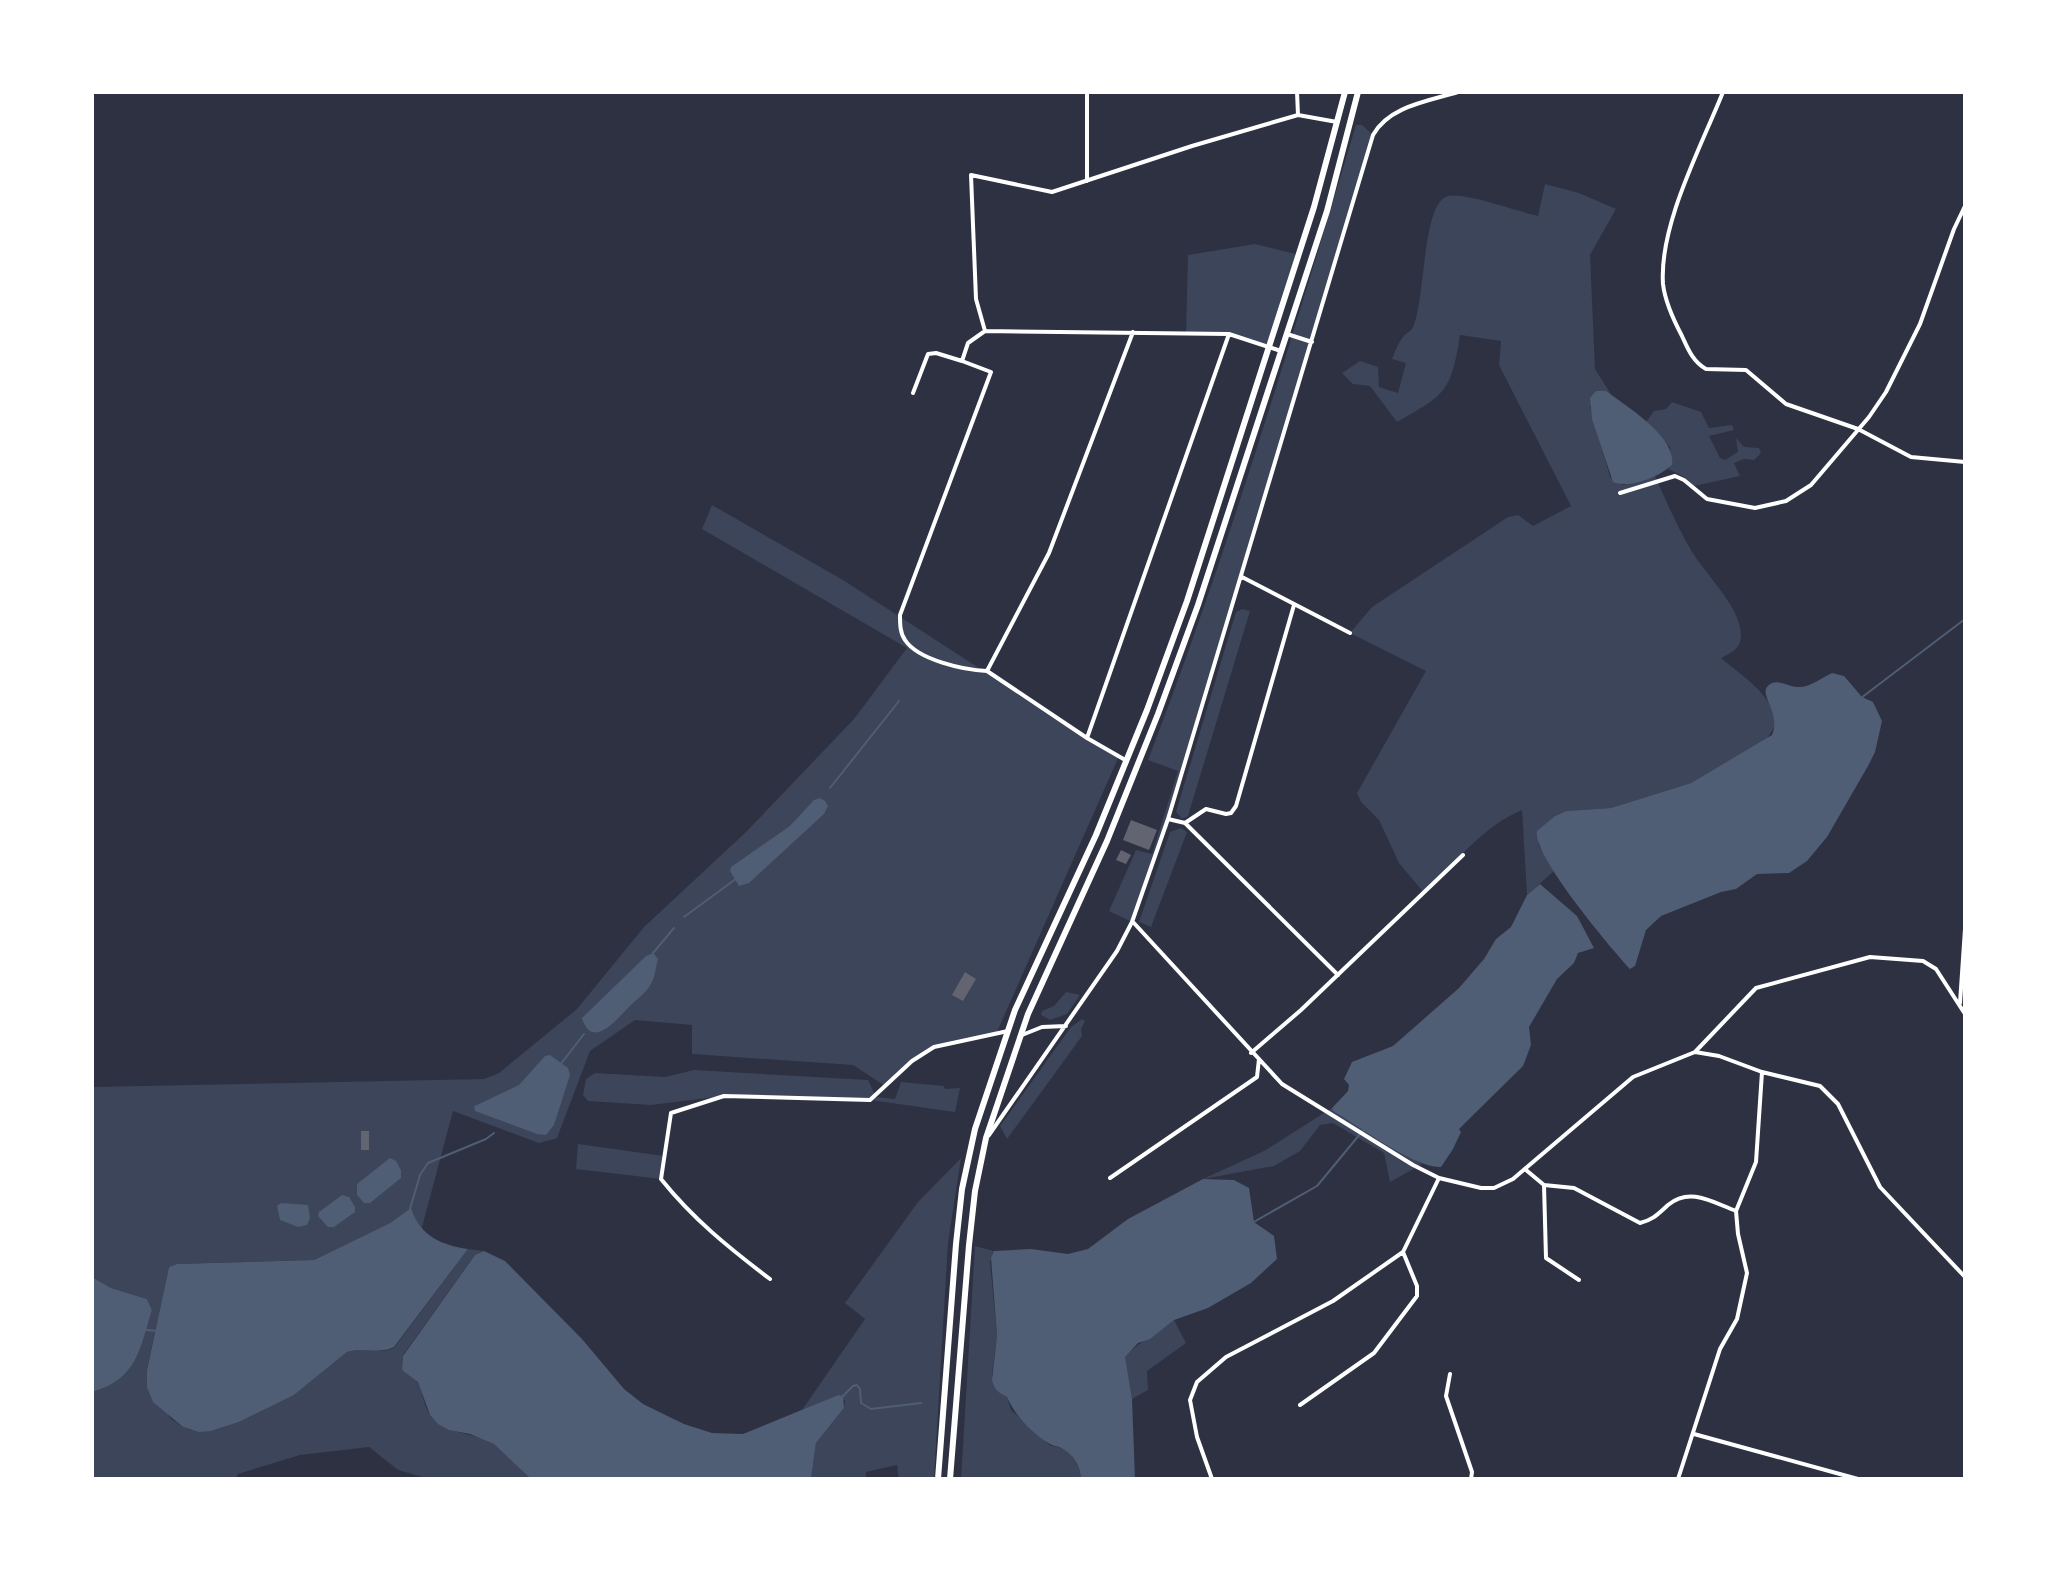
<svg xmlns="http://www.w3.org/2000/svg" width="2057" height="1571" font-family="Helvetica,sans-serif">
  <rect width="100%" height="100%" fill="#2d3142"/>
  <path fill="#3c4559" d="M1356,125h6l11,10 -205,684 -36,103 -23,-11 27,-61 16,4 26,-83 -30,-11c80,-208 144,-422 208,-635z
    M1545,184l34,9 37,16 -26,46 5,114 17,27 -6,-5 -16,16 20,70 13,8 32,-9c11,25 22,50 36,74 13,23 52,59 50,87 -1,12 -10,16 -20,21 22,19 52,36 55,66l-9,15 -76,44 -80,25 -45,3 -11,5 -17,28 16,27 -27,24 -5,-85c-39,16 -67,53 -98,83l-25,-30 -20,-43 -18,-18 -4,-9 69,-122 -76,-38 22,-26 136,-90 10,-2 15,11 38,-20 -72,-141 2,-24 -41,-6c-9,56 -13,59 -63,87l-27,-36 -17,-2 -11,-11 18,-12 18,6 1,20 19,6 8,-30 -14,-4c3,-7 6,-16 11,-22 3,-4 6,-5 9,-8 14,-25 9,-126 36,-133 16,-4 72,16 90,20z
    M1255,244l41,10 -30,92 -37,-12 -43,-1 2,-78z
    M1672,402l29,10 8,16 23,-3 2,5 -25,6 11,22 5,2 13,-8 -2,-14 8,9 15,1 2,5 -7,7 -10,-1 -10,4 6,13 -46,10 -11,-10 -15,-7 4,-4 -2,-18 -24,-25 8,-11 12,-2z
    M712,505l131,75 244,158 32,18 -122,276 -50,10 -22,10 -40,34 -32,-21 -161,-11v-29l-57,-5 -45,31 -33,87 -18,5 -86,-32 -32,120 -11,-22 -20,14 -76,37 -137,4 -8,3 -22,102 23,49 13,9 8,3 20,1 28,-9 55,-27 53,-43c16,-5 31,3 47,-4l74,-99 16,2 -9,4 -72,100 -1,15c26,12 16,28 29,46 16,19 43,16 63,28 14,8 25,23 37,35h-102l-31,-9 -29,-23 -69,8 -62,19 -2,5h-144v-87c45,-12 48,-43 60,-82l-5,-11 -36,-11 -19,-11v-190l392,-8 15,-6 78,-64 67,-82 102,-95 108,-113 53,-71 -205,-119z
    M1242,609l8,2 -62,205 -6,3 -6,-7 60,-200z
    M1181,828l6,4 -36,95 -12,-5 31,-90z
    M1066,992l14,3 -13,19 -17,6 -9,-5 1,-4 12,-5z
    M1082,1019l3,2 -4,8 1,7 -75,103 -7,-13 71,-99z
    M694,1070l174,10 8,17 19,2 6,-17 43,4 1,3 15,-1 -5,24 -85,-12 -146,-4 -73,9 -63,-4 -5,-6 3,-16 9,-6 70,4z
    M1332,1108l1,3 89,53 -32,18 -6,-29 -51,-30 -13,2 -20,26 -26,15 -71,13 61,-28z
    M578,1144l86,12 -3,23 -85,-10z
    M961,1158l-13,85 -14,236h-35l-2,-14 -31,7v7h-55l5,-36 28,-35 1,-7 -7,-6 -36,15 63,-91 -20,-16 73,-101z
    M975,1246l19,5 -4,11 7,73 -5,40 15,22 4,13 40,36c18,1 28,16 30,33h-120z
    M1174,1320l12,23 -39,28 1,19 -16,9 -8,-42c15,-15 33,-24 50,-37z"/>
  <path fill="#4f5d75" d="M1596,391h10c20,15 71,46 66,74 -13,12 -43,24 -59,17l-21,-63 -2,-21z
    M1832,673l12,3 18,21 11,5 9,19 -7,31 -7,14 -41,71 -20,24 -18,12 -32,1 -21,15 -15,3 -60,24 -15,14 -11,36 -5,3c-19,-21 -98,-114 -93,-138l18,-15 11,-5 45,-3 80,-25 81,-48c9,-21 -12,-39 -5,-48 8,-10 20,-1 30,0 13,1 24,-9 35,-14z
    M820,798l5,3 3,5 -4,8 -75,69 -10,3 -9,-15 1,-4 59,-41 24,-26z
    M1540,884l37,32 17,32 -16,5 -4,10 -17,16 -28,48 2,18 -8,21 -64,63 2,3 -8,17 -12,18c-25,2 -84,-42 -108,-56l-1,-3 16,-17 1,-6 -5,-6 8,-17 41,-16 66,-58 25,-29 12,-20 15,-12 16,-32z
    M653,953l5,6c-2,7 -3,18 -7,25 -4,8 -15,16 -22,23 -12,12 -37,44 -47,11l64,-62z
    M550,1055l18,13 2,7 -16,50 -8,10 -9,-1 -62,-23 -1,-5 3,-1 42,-20 26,-29z
    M390,1158l6,3 5,9v8l-31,25h-6l-7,-8v-11z
    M1203,1179l31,1 15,8 5,34 20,14 3,23 -26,24 -43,25 -34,12 -24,19 -12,4 -13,14 7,42 3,80h-54c-1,-14 -7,-24 -20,-31 -3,-2 -8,-2 -11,-4 -18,-11 -35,-28 -43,-47 -9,-5 -12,-6 -15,-17l5,-45 -6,-77 3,-7 37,-2 37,5 20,-5 40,-30z
    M342,1195l7,2 6,10v5l-21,15h-6l-10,-11 1,-4z
    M281,1203l27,2 2,13 -3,7 -9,2 -18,-7 -3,-14z
    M411,1208c9,28 30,37 57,41l-74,98c-16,8 -31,0 -47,5l-53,43 -55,27 -28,9 -12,1 -16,-5 -30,-25 -6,-15v-17l22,-103 8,-3 137,-4 76,-37z
    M484,1251l21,10 77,78 42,50 19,15 41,20 28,9 31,1 95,-39 5,1 1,12 -28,35 -5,36h-280l-37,-35 -24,-10 -21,-4 -11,-6 -8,-9 -12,-33 -16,-12 1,-14 72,-101z
    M92,1277l19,11 36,11 5,11c-12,39 -15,70 -60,82z"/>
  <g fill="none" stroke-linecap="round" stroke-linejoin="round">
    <path stroke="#4f5d75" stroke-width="2" d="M1861,698l104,-79
      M830,788l69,-87
      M684,917l53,-39
      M653,953l21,-25
      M560,1065l24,-31
      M410,1209l10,-34 8,-12 58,-24 8,-6
      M1252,1223l65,-37 48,-58
      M146,1330l13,1
      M842,1397l11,-11 4,-1 3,4 1,14 10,6 50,-6"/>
  </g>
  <path fill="#626471" d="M1131,820l26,10 -8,20 -26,-10z
    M1121,850l10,5 -5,9 -10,-4z
    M965,972l11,7 -13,22 -11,-6z
    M361,1131h8v19h-8z"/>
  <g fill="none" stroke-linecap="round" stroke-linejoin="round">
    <path stroke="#fff" stroke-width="4" d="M1297,92l1,23
      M1723,92c-22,55 -64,133 -60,192 2,18 10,35 19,52 6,13 11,26 24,33l40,1 40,34 72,25 53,28 54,5
      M1087,181v-89
      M985,331l-17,12 -6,18 29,11 -91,243c0,9 0,18 5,25 13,20 59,30 82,31l100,67 40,23
      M985,331l-9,-32 -5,-124 81,17 140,-46 106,-31 39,7
      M985,331l244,3 52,17
      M1287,334l25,8
      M913,393l15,-39 8,-1 26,8
      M1620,493l55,-17 9,4 23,19 48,9 31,-7 25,-16 58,-68 17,-25 34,-68 34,-95 11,-23
      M1242,577l108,56
      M987,671l62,-118 84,-221
      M1087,738l142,-404
      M1168,819l17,4 153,152
      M1185,823l21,-14 20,5 5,-1 5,-7 58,-201
      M1965,858v6
      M1133,922l149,162 131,81 26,13 42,10h13l19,-9 120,-102 62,-25 24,4 43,16 58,14 18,18 42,83 85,90
      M1960,1003l5,-74
      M1022,1035l20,-8 24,-1
      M1695,1052l61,-64 114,-31 53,4 13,8 29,45
      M1251,1053l50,-43 162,-155
      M989,1135l128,-184 15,-29 36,-103 205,-684c16,-29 56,-34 85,-43
      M1526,1170l18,15 30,3 66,35c13,-3 18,-9 28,-18 22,-18 44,-3 68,6
      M1110,1178l147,-101 2,-18
      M1544,1185l2,73 33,22
      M770,1279c-41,-31 -77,-60 -109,-100l10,-66 53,-17 146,4 42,-39 22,-14 74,-16
      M1450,1374l-4,22 26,76 -1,7
      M1300,1405l74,-52 43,-57v-10l-14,-34
      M1694,1434l164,45
      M1212,1479l-15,-42 -7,-37 7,-18 29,-25 107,-56 70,-49 36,-74
      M1678,1479l42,-130 17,-30 10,-46 -9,-39 -2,-23 20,-49 6,-90"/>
    <path stroke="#fff" stroke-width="6" d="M938,1479l18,-235 6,-55 13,-60 40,-119 81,-175 51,-125 40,-109 127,-394 31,-115
      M950,1479l19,-234 6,-54 11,-53 42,-124 79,-173 51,-127 40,-109 129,-394 31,-119"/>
  </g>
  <rect width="2057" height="1571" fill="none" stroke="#ffffff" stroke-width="188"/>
</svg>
